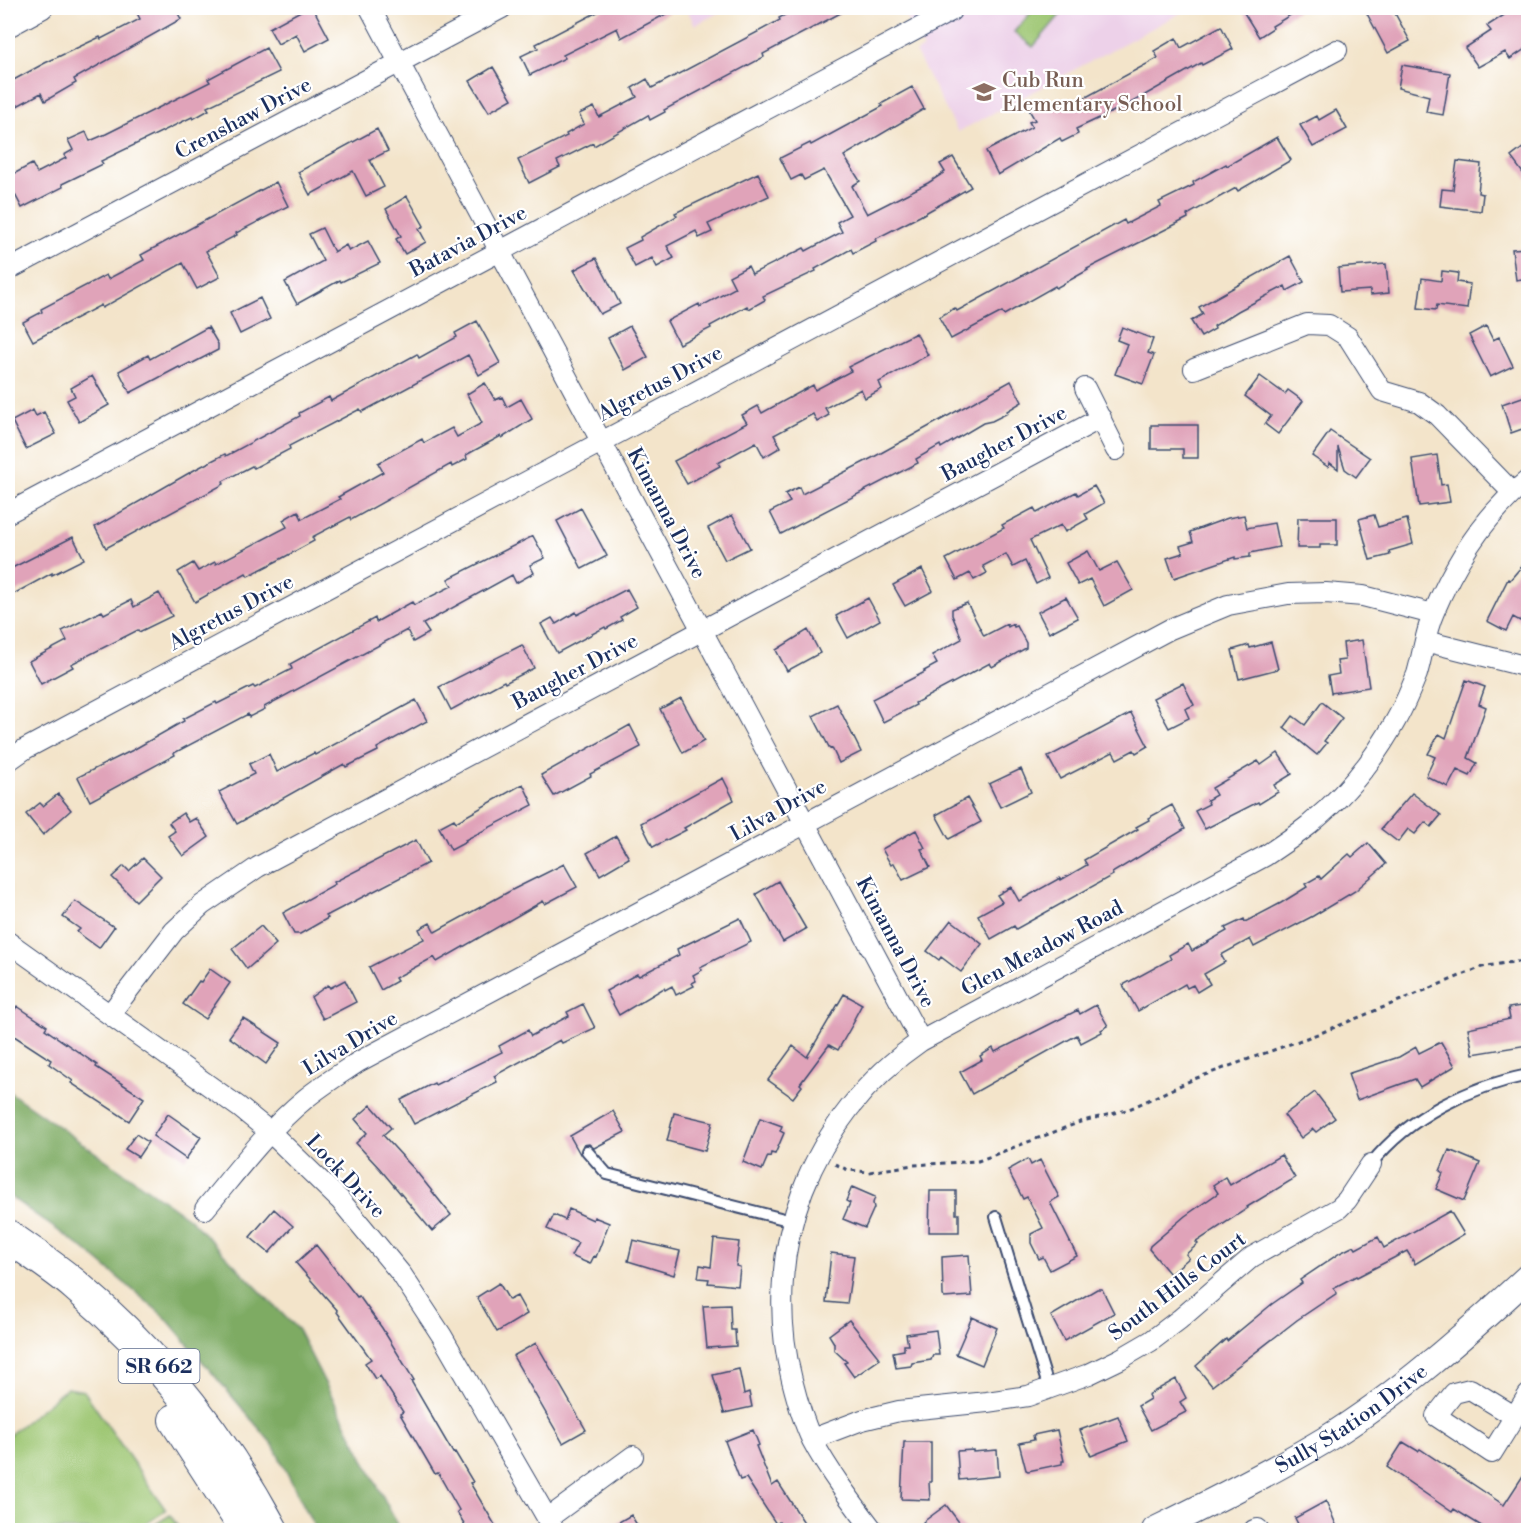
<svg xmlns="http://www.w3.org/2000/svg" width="1536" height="1538" font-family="'Libre Bodoni',serif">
  <rect width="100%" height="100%" fill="#fff"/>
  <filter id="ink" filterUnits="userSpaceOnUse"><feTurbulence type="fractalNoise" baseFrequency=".0167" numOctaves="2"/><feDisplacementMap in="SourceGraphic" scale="12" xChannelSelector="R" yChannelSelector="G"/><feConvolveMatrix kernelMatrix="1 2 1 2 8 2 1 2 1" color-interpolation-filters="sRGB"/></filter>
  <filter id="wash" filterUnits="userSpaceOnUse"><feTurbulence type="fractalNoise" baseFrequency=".008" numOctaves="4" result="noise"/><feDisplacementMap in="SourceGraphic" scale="24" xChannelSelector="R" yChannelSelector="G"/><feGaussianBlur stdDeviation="1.35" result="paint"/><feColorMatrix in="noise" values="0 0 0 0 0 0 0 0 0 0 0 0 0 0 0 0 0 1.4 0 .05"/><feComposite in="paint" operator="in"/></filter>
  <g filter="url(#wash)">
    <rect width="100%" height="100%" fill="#f3e4ca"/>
    <path fill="#edd1e9" d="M686,8h42l-33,17z
      M901,8h289l-232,124 -42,-79 7,-5z"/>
    <path fill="#9dc672" stroke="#5c7a68" stroke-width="1.5" d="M1035,8h31l-33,39 -19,-15z
      M67,1388l17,3 82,119 -29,20h-122l-7,-4v-90z
      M170,1515l10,15h-34z"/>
    <path fill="#7eab64" stroke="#4c6d61" stroke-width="1.5" d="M8,1091l182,128 108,111 102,200h-84l-43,-85 -108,-128 -81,-68 -76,-54z"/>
    <g id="blocks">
      <path fill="#e0a3b9" d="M147,8h28l6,11 -107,60 2,4 -31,18 -4,-8 -33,18v-28l37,-20 55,-26 1,2 39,-20 -3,-6z
        M306,8h7l16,30 -24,13 -9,-17 -18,10 -9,-16z
        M605,8h72l-56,30 -4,-10 -54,27 2,3 -35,17 -9,-19 17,-8 -2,-4z
        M798,8h52l-87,46 1,3 -100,53 1,2 -15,8 -2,-5 -54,31 -1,-3 -36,18 3,6 -31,16 -11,-23 49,-24 -1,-2 18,-10 -5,-10 15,-7 5,10 38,-20 -5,-9 15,-9 5,9 128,-68 -1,-2z
        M1241,8h61l-30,18 1,2 -14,9z
        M1364,8h28l18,33 -22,12z
        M1515,8h13v39l-18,12 -5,-7 -27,15 -13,-19 26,-17 -4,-5z
        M1221,26l12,23 -31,16 -1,-2 -72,41 -53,25 2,5 -16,8 -2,-4 -62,37 -12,-24 46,-24 -3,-5 6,-2 -7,-12 10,-5 8,3 14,-8 6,10 92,-50 -4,-7 22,-13 5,10z
        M266,48l13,24 -72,35 2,3 -16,9 -1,-2 -91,44 2,3 -41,20 1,3 -41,21 -14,-27v-4l24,-13 5,9 29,-15 -2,-3 9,-5 -5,-10 18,-8 4,9 16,-7 104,-52 -2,-3z
        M1402,65l48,8 -7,42 -17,-3 3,-16 -31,-8z
        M493,67l19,32 -23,13 -19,-31z
        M912,87l12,22 -80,47 16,25 -8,5 15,28 61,-31 17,-11 -5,-8 13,-7 18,30 -51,29 -45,23 1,2 -23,12 -2,-4 -36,20 1,2 -53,25 2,4 -16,9 -2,-3 -37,20 1,2 -32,16 -12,-23 32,-17 1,3 35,-19 -6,-12 19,-10 4,8 52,-26 2,3 36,-19 -5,-10 13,-7 -26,-45 -20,10 -3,-5 -10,5 -11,-22 30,-15 1,2 72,-39 -2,-2z
        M1336,110l11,19 -34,18 -13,-22 17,-9 2,4z
        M377,129l11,22 -18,9 14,27 -18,9 -13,-25 -43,24 -12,-23z
        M1277,137l14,23 -53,31 -2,-3 -49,27 1,3 -101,51 1,1 -32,18 -1,-2 -51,29 -2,-3 -51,27 -12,-22 16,-9 2,3 167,-91 2,4 35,-18 -2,-4 35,-17 -1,-3 33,-18 1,2z
        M1528,144v36l-17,-23z
        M1457,161l24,3 -3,29 5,1 -2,17 -41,-5 2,-17 11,1z
        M758,173l11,23 -61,28 4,8 -13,6 -3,-7 -29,15 7,12 -17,9 -5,-9 -17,9 -10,-19 16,-8 -1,-3 37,-21 -2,-3z
        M276,182l12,24 -52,27 1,2 -31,16 14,26 -23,12 -14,-26 -81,45 -1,-3 -68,36 -10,-19 19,-10 -1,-3 65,-34 2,4 36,-19 -3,-5z
        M407,196l17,30 -5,3 7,13 -21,12 -9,-15 5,-3 -15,-27z
        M322,228l12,24 12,-7 3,6 19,-10 12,22 -39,19 -1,-2 -43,24 -12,-22 38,-21 -14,-27z
        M1528,248v30l-12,2 -4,-31z
        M1290,256l14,26 -17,9 -2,-5 -47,25 -24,15 1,3 -14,8 -10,-16 12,-7 -4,-7z
        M596,258l24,46 -20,10 -26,-44z
        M1386,264l3,29 -19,2v-5l-30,2 -2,-24z
        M1442,271l16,2 -1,9 13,2 -3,25 -30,-4 -1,5 -18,-2 4,-30 19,3z
        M260,298l10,21 -30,15 -10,-21z
        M477,321l23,42 -21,12 -11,-20 -106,57 -2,-3 -71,37 1,3 -36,19 -2,-2 -29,15 1,3 -118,64 -11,-21 101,-58 29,-15 1,2 74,-40 -1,-3 30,-16 2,4 86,-47 2,4 38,-21 -2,-4z
        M630,326l18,31 -23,13 -17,-32z
        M1486,326l7,14 6,-3 14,29 -23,11 -21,-42z
        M208,327l10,17v6l-27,14 -1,-1 -10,5 -1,-1 -49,26 -11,-22 29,-16 2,4z
        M1122,327l31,12 -5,14 6,2 -11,29 -28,-10 12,-30 -10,-4z
        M916,333l12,22 -49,27 3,7 -17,9 -4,-9 -36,19 4,7 -12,7 -4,-8 -39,21 7,12 -17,10 -8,-15 -38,21 2,3 -33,18 -13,-23 73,-38 -5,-8 16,-9 4,7 51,-28 2,5 36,-19 -3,-4z
        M92,376l17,29 -30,17 -12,-22 8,-4 -4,-8z
        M1260,376l25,18 3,-4 15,11 -25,33 -13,-10 6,-8 -26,-20z
        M1011,381l11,21 -15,9 1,2 -16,8 -9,2 -42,25 -1,-3 -24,14 2,4 -137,71 -11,-22 20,-10 -5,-8 14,-7 3,7 70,-36z
        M485,383l10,17 7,-3 5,10 14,-8 11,20 -30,19 -1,-2 -35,19 1,4 -15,8 -1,-3 -100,56 -1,-3 -38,20 2,4 -35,19 -31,16 -2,-3 -51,29 -17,-30 15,-9 5,8 17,-9 1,2 71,-37 -4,-7 15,-9 4,8 38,-20 -2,-2 45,-25 -5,-9 44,-24 2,4 28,-15 5,9 25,-14 -15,-29z
        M1528,395v32l-17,6 -9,-29z
        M33,410l3,6 8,-4 12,22 -30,15 -14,-28z
        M1151,425h47v33h-15v-9h-32z
        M1330,431l40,27 -14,19 -11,-8 -7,-22v22l-8,-6 -2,4 -16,-11z
        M1437,455l4,30 6,-1 3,18 -31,4 -7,-47z
        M1094,486l10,17 -19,11 3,5 -23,13 -4,-7 -31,15 18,38 -12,6 -11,-23 -12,6 -7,-13 -23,12 4,7 -13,7 -4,-7 -13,7 -11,-21 58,-31 -2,-3 32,-17 3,5 39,-21 2,3z
        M581,508l26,48 -25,13 -25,-48z
        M732,515l18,33 -25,12 -17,-32z
        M1244,515l3,13 27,-5 5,24 -29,6v4l-15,2v-2l-61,21 -7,-20 16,-5 -3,-7 13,-4 -3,-10 38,-14z
        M1374,515l4,12 29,-8 6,25 -24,7 1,4 -20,5 -11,-41z
        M1298,518h39v27h-17v3h-23z
        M533,536l12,22 -15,7 4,8 -18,10 -4,-8 -89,49 6,9 -16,9 -6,-12 -143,77 1,2 -16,8 -1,-3 -74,39 1,2 -85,46 -12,-24 55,-27 51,-29 -1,-2 33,-17 1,2 36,-18 2,2 37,-19 -2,-5 85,-46 1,4 36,-20 2,3 38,-19 -4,-7z
        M73,537l11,22 -32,16v-2l-44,24v-27z
        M1088,551l11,20 18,-9 16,28 -29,16 -14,-27 -12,6 -12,-22z
        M1528,559v45l-8,17 -7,-4 -7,14 -19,-10 21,-42 2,1z
        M922,569l11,22 -28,15 -12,-21z
        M627,589l10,18 -17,10 2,3 -16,9 -1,-2 -48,26 -16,-29 11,-6 4,6 20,-12 1,3z
        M159,593l13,23 -33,16 -1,-2 -67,34 2,3 -32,17 -12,-23 38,-20 -5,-10 40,-20 2,3 27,-14 3,7z
        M1066,597l12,21 -29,15 -11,-21z
        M868,598l12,22 -32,18 -12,-22z
        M967,603l17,33 23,-12 1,3 5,-3 1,3 3,-1 9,17v5l-34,19 -2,-4 -75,40 1,2 -33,17 -11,-23 53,-27 -1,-1 13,-7 -5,-9 30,-16 -10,-24v-6z
        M808,630l12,23 -33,18 -11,-21z
        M1362,640l7,47 -38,6 -3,-17 11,-2 -2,-13 8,-1 -2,-17z
        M1271,642l7,27 -39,10 -7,-29 17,-5 1,3z
        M522,645l12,23 -29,15 -1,-2 -53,29 -12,-23z
        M1466,680l19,7 -6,17 7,3 -18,51 9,5 -7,13 -13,-6 -9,17 -22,-11 9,-19 -7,-3 11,-20 7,4z
        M1183,683l11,22 -9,4 4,9 -20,10 -16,-30z
        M681,698l23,43 -21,12 -23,-44z
        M416,700l11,21 -50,27 1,3 -32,16 -2,-3 -107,60 -18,-32 35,-18 -5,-10 20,-10 8,18 37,-19 1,2z
        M1322,702l20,16 -18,23 3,2 -10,12 -33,-27 9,-12 12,9z
        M837,704l24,48 -22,11 -7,-15 -2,1 -17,-33z
        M1131,713l17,33 -12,7 -2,-3 -17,9 -4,-7 -53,27 -12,-22z
        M630,725l11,22 -51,27 1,2 -37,20 -13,-21z
        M1278,753l14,21 -18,11 4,7 -19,12 -1,-2 -53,27 -10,-18 14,-7 -2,-4 9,-5 -4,-7 46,-27 3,4z
        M1021,769l10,23 -31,15 -11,-23z
        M723,778l11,22 -50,28 2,2 -33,17 -12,-24z
        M523,784l10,21 -68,35 1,2 -15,8 -12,-23 15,-8 2,3z
        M1412,793l29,22 -10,12 -6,-5 -10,12 -7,-5 -10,13 -17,-13z
        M58,794l13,16 -28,25 -17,-21 14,-11 3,3z
        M967,798l14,24 -32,17 -13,-24z
        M1172,805l13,24 -73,44 1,2 -97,54 -2,-3 -23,13 -13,-24 24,-13 -5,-7 14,-8 8,14 41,-23 1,2 26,-15 -3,-5 54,-31 -2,-2 13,-7 -1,-2z
        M183,813l6,9 7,-4 13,19 -26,19 -15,-20 7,-5 -6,-8z
        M916,830l9,18 -4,1 9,18 -27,13 -9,-17 -3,2 -9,-16z
        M616,836l13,22 -29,17 -13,-22z
        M416,840l12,23 -102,53 2,2 -28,16h-6l-11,-21 52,-29 -1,-2z
        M1368,843l18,21 -31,27 -42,25 -59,31 -4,-8 -29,16 4,7 -21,12 6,10 -13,8 -4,-7 -6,3 -2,-4 -47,27 -15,-26 48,-26 -2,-4 19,-11 4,7 35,-20 -2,-3 19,-9 1,3 36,-19 26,-16 -2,-3 14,-8 2,3 28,-25 3,3z
        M143,858l18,18 -25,25 -24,-24 12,-11 5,5z
        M564,864l13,23 -32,17 -2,-3 -106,61 -3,-5 -39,21 2,3 -16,9 -12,-23 55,-28 -5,-10 11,-6 5,9 77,-42z
        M778,881l28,48 -23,13 -27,-48z
        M75,901l39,26 -15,21 -22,-16 3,-3 -17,-12z
        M740,918l11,24 -51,25 2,3 -9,5 3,6 -4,2 2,3 -18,9 -4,-9 -7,4 -1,-2 -45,27 -13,-24 31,-17 2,2 40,-21 -2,-6z
        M951,920l31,24 -21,28 -20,-15 -2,3 -12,-9z
        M261,926l15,18 -29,25 -15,-20z
        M210,969l20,14 -25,36 -22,-15 16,-23 2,1z
        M345,980l11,22 -33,17 -12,-22 17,-12 2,3z
        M844,994l18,10 -8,15 1,1 -17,30 -9,-5 -29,39 2,2 -9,12 -25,-18 25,-34 14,11z
        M583,1004l12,24 -33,15 -2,-3 -66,36 3,6 -83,42 -13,-24 33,-17 1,2 67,-33 -3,-6 29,-16 3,6 38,-20 -2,-4z
        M1096,1005l12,21 -7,4 1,2 -21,11 -4,-8 -105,59 -12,-22 22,-12 -2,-4 13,-8 2,4 83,-42 2,4z
        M17,1006l30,20 -2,3 52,36 -1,2 48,31 -15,23 -58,-38 2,-2 -24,-17 2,-4 -43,-28v-11z
        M1521,1006l7,39 -55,9 -5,-26 42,-9 -2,-11z
        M243,1018l38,25 -15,21 -37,-27z
        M1441,1042l14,24 -35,21 -5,-8 -58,21 -9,-26 2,-1 49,-16 17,-10 3,6z
        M1315,1092l20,26 -19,14 -3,-3 -12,9 -17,-23z
        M371,1105l20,23 -8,7 32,35 36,45 -19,16 -52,-62 -24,-26 11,-10 -12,-14z
        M613,1111l12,21 -31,16 -5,-4 -6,1 -3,9 -10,-18z
        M674,1113l39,9 -8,29 -38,-10z
        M168,1114l33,23 -15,22 -33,-23z
        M760,1118l22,8 -2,5 4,2 -9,21 -4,-1 -1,4 -2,-1 -6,14 -19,-8z
        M136,1134l12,8 -10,15 -13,-8z
        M1449,1150l31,13 -16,38 -28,-12 7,-16 -3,-2z
        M1281,1155l14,23 -48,29 1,1 -52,34 2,2 -12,10 3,4 -19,16 -21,-25 1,-3 35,-30 33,-23 -5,-8 12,-8 5,8z
        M1028,1159l3,6 9,-5 19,37 -9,5 27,54 -27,14 -7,-13 -4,2 -8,-16v-9l12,-6 -16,-31 -4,2 -15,-29z
        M852,1187l23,10 -2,6 1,5 -9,20 -22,-9 7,-16 -4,-2z
        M930,1191h26v23h3v18h-30z
        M274,1209l19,17 -24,27 -19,-16z
        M569,1209l24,11 1,-3 15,6 -13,34 -2,-1 -4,8 -19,-8 7,-13 -31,-14 7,-14 11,5z
        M1450,1211l14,23 -49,30 -8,-13 -50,26 -1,-1 -23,12 4,5 -40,27 -85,66 -16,-20 30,-27 1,2 45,-37 30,-21 -2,-3 40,-27 14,-7 2,3 22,-12 6,11z
        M714,1239l25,3 -3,24 4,1 -2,19 -30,-3 1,-4 -11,-1 2,-13 11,2z
        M633,1240l47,11 -6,24 -46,-14z
        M316,1245l41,52 2,-1 23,32 32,52 -3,1 42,72 2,-1 18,30 -3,1 28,47h-30l-11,-18 2,-2 -21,-37 -3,1 -35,-60 3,-2 -23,-36 -5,3 -10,-16 6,-4 -34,-47 1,-1 -42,-48z
        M831,1253l23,3 -7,48 -21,-2z
        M969,1255l3,41 -28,2 -1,-3 -1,-38z
        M499,1283l10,17 8,-4 10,18 -30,18 -20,-35z
        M1097,1289h5l12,24 -50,28 -13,-25z
        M730,1305l1,25h4l1,16 -29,2 -4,-42z
        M972,1317l25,11 -15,37 -26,-11z
        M849,1320l31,39 -26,18 -10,-14 3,-1 -13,-12v-7l-5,-8z
        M936,1330l3,25h-6l-2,5 -19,3 -1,3 -15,2 -3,-16 11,-2v-5h4l-2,-11z
        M536,1343l50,87 -23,13 -50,-87z
        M739,1369l5,25 5,-2 3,15 -28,6 -11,-38z
        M1176,1379l10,19 -6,4 6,10 -35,18 -13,-24 12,-7 -2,-4z
        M1118,1416l10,25 -37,15 -11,-26z
        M753,1430l6,15 -3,1 16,40 6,-4 27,42 -11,6h-10l-5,-8 -3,2 -30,-46 -6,2 -15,-39z
        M1057,1430l7,31h-2v3l-34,7 -2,-1 -7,-27 15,-3 -1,-5z
        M904,1442h27v40h-2l1,18 -29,-1z
        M1403,1442l15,9 2,-2 84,56 24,-37v62h-40l-34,-21 -2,3 -65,-45z
        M973,1450v2l24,-2 2,26 -40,4 -2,-29z
        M1326,1501l11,26 -8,3h-28l-6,-12z
        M946,1505l19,25h-35l-7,-8z
        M631,1515l9,15h-35z"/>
    </g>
  </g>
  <g filter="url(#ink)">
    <use href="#blocks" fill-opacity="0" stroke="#3b4a6e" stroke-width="1.5"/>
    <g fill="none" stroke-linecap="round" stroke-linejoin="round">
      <g stroke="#3b4a6e" stroke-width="14">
        <path id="service" d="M587,1151l20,23 185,47
          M1371,1164c38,-48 98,-77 157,-89
          M996,1217l53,172"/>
      </g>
      <g stroke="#3b4a6e" stroke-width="22">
        <path id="minor" d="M370,8l551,1033
          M8,27l35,-19
          M8,270l494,-262
          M1194,369l113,-45 22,1 19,12 34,54 37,11 18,13 76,78
          M1085,388l31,62
          M8,513l943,-502
          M1425,641l103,26
          M8,761l17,-12 1312,-699
          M8,942l231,165 31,25 70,68 62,75 40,61 112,194
          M110,1014l64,-83 28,-26 56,-38 843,-449
          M205,1209c32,-38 62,-79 100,-110 17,-14 35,-25 53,-37l812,-433 58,-24 60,-11 38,-1 37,3 70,18
          M1514,1416l-44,-27 -16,4 -18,23 56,37 36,-58
          M812,1439l50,-19 37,-9 88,-9 41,-6 61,-22 31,-15 31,-18 29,-22 72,-62 87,-49 8,-8 24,-36
          M547,1519l86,-63
          M873,1530c-22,-29 -44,-58 -61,-90 -9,-19 -15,-40 -20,-60 -33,-129 19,-264 129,-339l344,-185c15,-10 30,-20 44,-31 35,-29 66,-66 87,-105 8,-14 15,-31 21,-46 6,-20 8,-42 17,-62 21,-50 52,-98 94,-132
          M1254,1530l4,-1 1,1"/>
      </g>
      <g stroke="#3b4a6e" stroke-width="28">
        <g id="tertiary">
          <path id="s1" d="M1155,1530c57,-28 115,-57 170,-90 74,-46 139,-104 203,-163"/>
        </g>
      </g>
      <g stroke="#3b4a6e" stroke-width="34">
        <path id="primary" d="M8,1236c22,16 46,31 67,49 81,68 147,152 197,245
          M175,1420l71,110"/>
      </g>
      <path stroke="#3b4a6e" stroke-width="3" stroke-dasharray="4.5 4.5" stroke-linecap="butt" d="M835,1164l13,6 21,2 44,-7 65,-4 105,-40 44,-11 67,-31 129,-47 159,-65 23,-4 23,-2"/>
      <use href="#service" stroke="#fff" stroke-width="10"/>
      <use href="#minor" stroke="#fff" stroke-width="20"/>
      <use href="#tertiary" stroke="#fff" stroke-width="26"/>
      <use href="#primary" stroke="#fff" stroke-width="32"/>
    </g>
  </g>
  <defs>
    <g id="school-bare" transform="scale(1.8)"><path d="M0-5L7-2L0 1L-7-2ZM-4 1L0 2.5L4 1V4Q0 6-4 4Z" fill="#8d6e63" stroke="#fff" stroke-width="2.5" paint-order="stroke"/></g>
  </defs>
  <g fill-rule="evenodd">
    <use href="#school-bare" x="984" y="92"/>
  </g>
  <g text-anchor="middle" stroke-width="4.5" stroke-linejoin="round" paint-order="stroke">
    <rect fill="#fff" stroke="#5f6d8e" stroke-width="1.5" x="118.5" y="1349" width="81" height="34" rx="4.5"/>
    <g font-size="20" font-weight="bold" fill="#1b2f5e">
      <text x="159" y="1373">SR 662</text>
    </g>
    <g font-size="21" fill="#785e54" stroke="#fff" text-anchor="start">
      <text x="1002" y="87">Cub Run<tspan x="1002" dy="24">Elementary School</tspan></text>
    </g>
    <g font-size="21" fill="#1b2f5e" stroke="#fff">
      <text transform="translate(243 118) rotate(-28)" y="7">Crenshaw Drive</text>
      <text transform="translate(468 241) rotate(-28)" y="7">Batavia Drive</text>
      <text transform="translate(660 383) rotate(-28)" y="7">Algretus Drive</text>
      <text transform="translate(1004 443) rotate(-28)" y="7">Baugher Drive</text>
      <text transform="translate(667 513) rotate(62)" y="7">Kimanna Drive</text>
      <text transform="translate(231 612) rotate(-28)" y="7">Algretus Drive</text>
      <text transform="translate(575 671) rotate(-28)" y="7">Baugher Drive</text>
      <text transform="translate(778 810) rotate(-29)" y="7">Lilva Drive</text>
      <text transform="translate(896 942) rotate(62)" y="7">Kimanna Drive</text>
      <text transform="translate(1042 948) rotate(-28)" y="7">Glen Meadow Road</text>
      <text transform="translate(350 1043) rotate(-31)" y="7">Lilva Drive</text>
      <text transform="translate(346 1176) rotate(47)" y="7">Lock Drive</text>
      <text transform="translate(1177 1286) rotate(-37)" y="7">South Hills Court</text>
      <text dy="7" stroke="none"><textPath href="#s1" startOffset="226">Sully Station Drive</textPath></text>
    </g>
  </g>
  <rect width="1536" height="1538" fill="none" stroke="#fff" stroke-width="30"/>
</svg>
